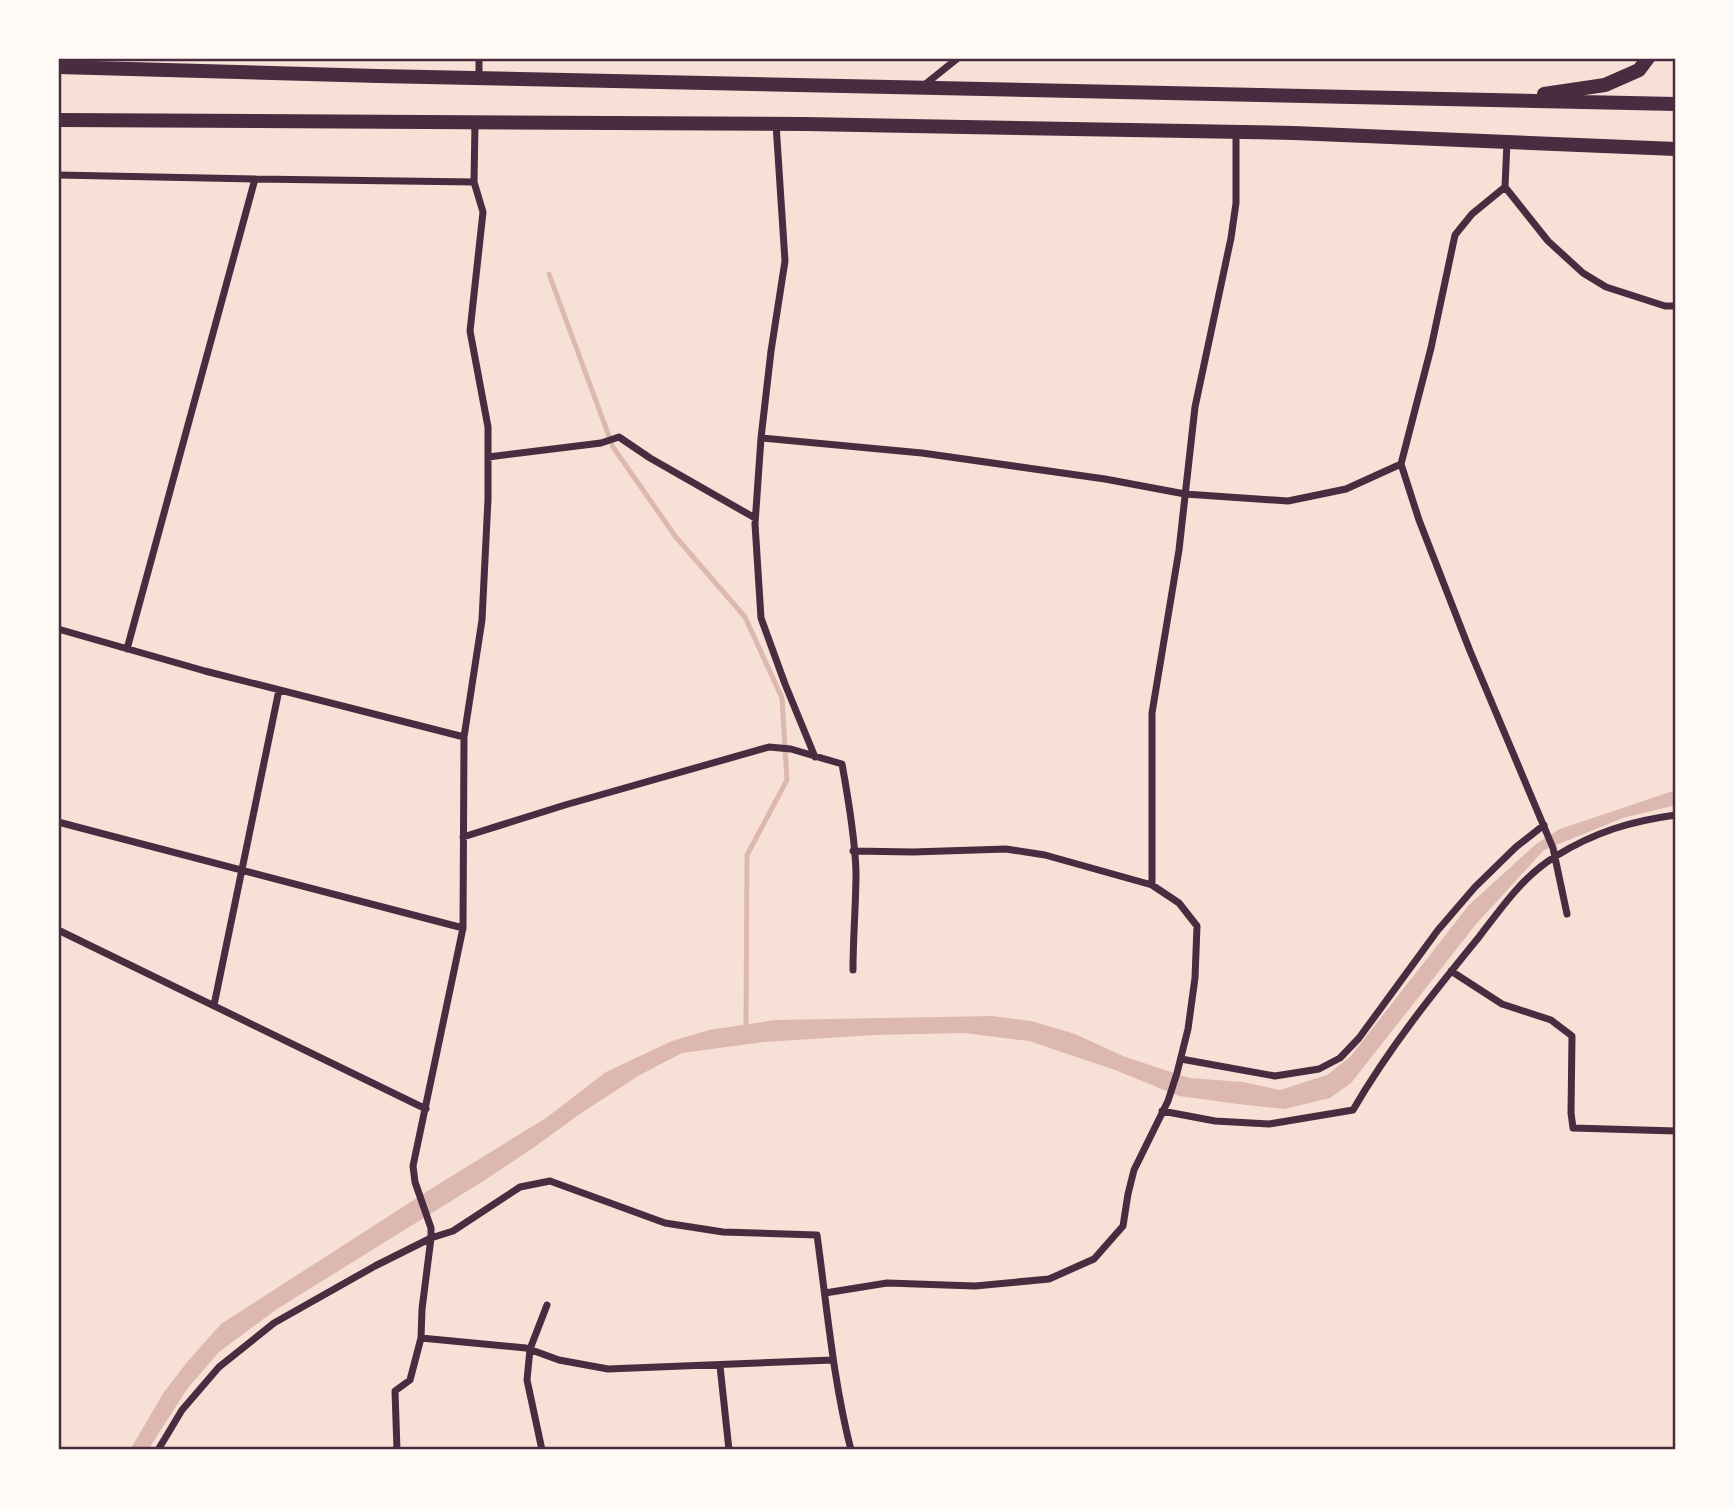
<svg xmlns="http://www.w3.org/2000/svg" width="1734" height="1508" font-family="'Open Sans',sans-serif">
  <rect width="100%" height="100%" fill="#f7e1d7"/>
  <path fill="#dcb8b0" d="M1676,790v15l-53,13 -79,32 -67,73 -126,160 -21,15 -46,11 -46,-5 -59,-8 -64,-26 -86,-29 -65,-8 -89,2 -111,7 -82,11 -44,23 -58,38 -47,34 -48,32 -208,129 -58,43 -32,37 -39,61h-18l34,-58 24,-31 33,-37 216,-139 109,-67 60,-46 66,-31 37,-11 66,-10 217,-4 39,5 44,13 48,22 66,22 54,4 37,8 47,-15 23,-18 119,-152 67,-61 24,-15z"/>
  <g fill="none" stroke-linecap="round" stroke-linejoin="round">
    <path stroke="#dcb8b0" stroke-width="5" d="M549,274l64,173 62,89 70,81 37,81 5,82 -40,75 -1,173"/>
    <path stroke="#4a2c40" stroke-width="7" d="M479,78v-20
      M923,86l35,-28
      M776,124l9,137 -14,90 -10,87 -6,86 6,94 24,66 30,73
      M1507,142l-2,45 -33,27 -17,21 -24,113 -30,116 18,56 51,131 83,197 14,66
      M58,175l197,4 219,3
      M1505,187l43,54 35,32 23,14 59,19h11
      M761,438l161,15 183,26 80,15 103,7 58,-12 55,-25
      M488,457l113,-14 18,-6 31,21 105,60
      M58,629l147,42 259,66
      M127,649l128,-470
      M58,822l405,106
      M463,837l102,-32 204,-58 22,2 51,15c6,33 13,74 14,108 0,32 -3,65 -3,98
      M1152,885v-172l27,-163 16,-143 36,-169 5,-35v-70
      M58,930l368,179
      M1451,971l51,33 49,16 21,16 -1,77 2,15 103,3
      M214,1005l65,-315
      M1181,1059l94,17 44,-7 21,-11 19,-20 79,-108 37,-43 41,-40 28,-22
      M1162,1111l53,10 54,3 84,-14c36,-62 81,-118 126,-173 23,-30 44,-61 77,-81 39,-24 75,-35 120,-41
      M825,1293l62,-10 88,3 74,-7 45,-20 29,-33 5,-32 6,-24 34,-69 9,-28 11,-44 7,-51 2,-52 -18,-23 -27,-18 -107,-30 -39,-6 -93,3 -60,-1
      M421,1338l105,10 33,12 49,9 225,-9
      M720,1366l9,84
      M158,1450l24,-40 37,-43 55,-44 101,-57 56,-28 22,-7 67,-44 30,-6 115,42 58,9 94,3c10,72 16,145 34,215
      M397,1450l-2,-59 15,-11 11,-42 1,-29 9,-71v-10l-16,-46 -2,-16 50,-238 1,-191 18,-117 6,-121v-72l-18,-96 13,-119 -9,-30 1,-59
      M542,1450l-15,-70 3,-31 17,-44"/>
    <path stroke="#4a2c40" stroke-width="14" d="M58,67l320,9 1298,28
      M1544,94l61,-9 34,-15 9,-12
      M58,120l747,4 489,9 382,16"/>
  </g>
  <rect width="1734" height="1508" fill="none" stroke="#fffaf5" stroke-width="119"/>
  <rect x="60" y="60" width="1614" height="1388" fill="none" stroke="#4a2c40" stroke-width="2.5"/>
</svg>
